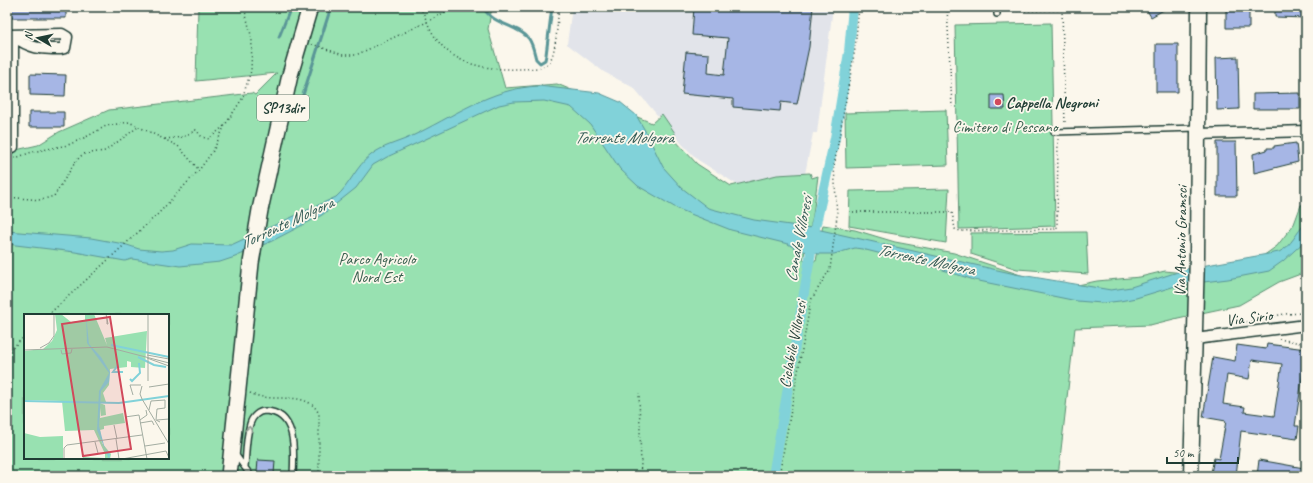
<svg xmlns="http://www.w3.org/2000/svg" width="1313" height="483" font-family="Caveat,sans-serif">
  <rect width="100%" height="100%" fill="#fbf7ec"/>
  <filter id="ink" filterUnits="userSpaceOnUse"><feTurbulence type="fractalNoise" baseFrequency=".025" numOctaves="2"/><feDisplacementMap in="SourceGraphic" scale="8" xChannelSelector="R" yChannelSelector="G"/><feConvolveMatrix kernelMatrix="1 2 1 2 8 2 1 2 1" color-interpolation-filters="sRGB"/></filter>
  <g filter="url(#ink)">
    <path fill="#e2e4ea" d="M572,7h261l-16,126h-4l-8,41 -64,13 -43,-27 -15,-15 -49,-57 -30,-16 -37,-28z"/>
    <path fill="#98e1b1" stroke="#5c8f72" fill-rule="evenodd" d="M198,7h294l-4,22 17,59 52,-4 95,39 10,-9 13,19 -1,6 23,25 34,22 46,-11 33,-2 2,5 6,-2 -5,39 -10,45 13,1 7,-36 32,5 40,12 59,11 88,29 26,5 29,-6 43,-4 25,-6 47,5 44,-15 21,-15 17,-22 7,-19 5,-1v68l-27,10 -40,23 -61,13 -28,7 -75,3 -17,148h-1051v-324l31,-7 21,-13 50,-22 143,-17 3,2 22,-22 -81,8zM25,315h143v143h-143z
      M1051,23l4,203 -96,3 -4,-204z
      M946,110l2,55 -102,3 -1,-55z
      M949,189l-3,54 -97,-17 1,-35z
      M1086,232l2,42 -71,-5 -46,-15v-21z"/>
    <path fill="#81d2d9" stroke="#5a9697" d="M539,86l60,7 21,9 16,13 11,19 16,33 19,21 26,20 46,12 58,8 203,46 96,16 20,-3 59,-19 89,-16c13,-6 17,-20 27,-29v17l-23,21 -14,10 -41,8 -49,6 -43,13 -16,3 -18,2 -25,-2 -103,-21 -40,-13 -72,-18 -7,-1 -21,6h-15l-21,-4 -10,-6 -57,-14 -53,-21 -40,-23 -18,-17 -30,-45 -19,-17 -27,-6 -30,1 -15,3 -112,52 -14,8 -17,23 -34,27 -50,26 -37,16 -15,5 -40,4 -48,-7 -7,2 -50,-9 -68,-8v-13l84,7 33,6 15,5 22,2 12,-1 19,-6 39,1 105,-48c14,-12 20,-31 35,-42 11,-9 26,-12 39,-18 43,-20 80,-49 129,-51z"/>
    <g fill="none" stroke-linecap="round" stroke-linejoin="round">
      <path stroke="#5a9697" stroke-width="3" d="M483,7c9,18 36,18 46,32 4,6 5,13 7,20l4,4 5,-3 1,-5 6,-48
        M279,37l12,-30
        M302,98l29,-91"/>
      <path stroke="#81d2d9" stroke-width="10" d="M773,476l42,-248 20,-90 14,-86 4,-45"/>
    </g>
    <path fill="#a6b6e5" stroke="#1f3d34" fill-rule="evenodd" d="M7,7h59v11h-59z
      M694,7h119l-4,40 -12,57 -16,-2 -1,9 -47,-4v-8l-51,-5 4,-42 23,2 -1,19 16,2 4,-37 -36,-3z
      M1145,7h24l-18,10z
      M1226,7h23v21h-23z
      M1275,7h31v11l-31,-1z
      M1156,44h22v48h-22z
      M1238,57l1,52 -22,1 -1,-52z
      M30,74l36,1 -1,21 -35,-1z
      M1300,93v16h-47v-15z
      M991,95h13l1,14h-14z
      M29,112h35v15h-35z
      M1217,142h19l1,54h-20z
      M1296,143l2,19 -44,11 -1,-19 14,-4v-2h7v-2z
      M1267,344l39,5v17h-2l-9,60h4l-2,13 -56,-8 -5,45 -25,-3 3,-15 5,1 7,-38 -23,-4 10,-60 22,4 2,-16 29,4zM1252,360l30,4 -8,52 -30,-4 1,-5 -22,-3 4,-29 22,4z
      M258,460l17,1 -1,13 -4,-1v3h-10l1,-3 -4,-1z
      M1259,460l45,8 -1,8h-46z"/>
    <g fill="none" stroke-linecap="round" stroke-linejoin="round">
      <g stroke="#1f3d34" stroke-width="8">
        <path id="lane" d="M997,7v7
          M1054,132l144,-4
          M235,454l16,22
          M245,467c1,-13 1,-30 5,-43 2,-7 8,-13 15,-13 33,1 29,42 28,65"/>
      </g>
      <g stroke="#1f3d34" stroke-width="13">
        <path id="street" d="M7,35l55,-1 5,3 -2,11 -4,1c-21,0 -30,0 -48,-13
          M13,36v111
          M1198,134l108,-3
          M1195,339l111,-14"/>
      </g>
      <g stroke="#1f3d34" stroke-width="17">
        <path id="secondary" d="M1191,476l6,-220 2,-249"/>
      </g>
      <g stroke="#1f3d34" stroke-width="18">
        <path id="primary" d="M229,476l22,-213 9,-53 30,-135 20,-68"/>
      </g>
      <path stroke="#1f3d34" stroke-width="1.5" stroke-dasharray="1 3" stroke-linecap="butt" d="M420,7c5,8 7,17 12,25 19,34 54,38 90,37 9,-1 22,1 28,-8 7,-13 7,-39 9,-54
        M947,7l5,100
        M1005,11l57,-1 3,115
        M312,44l31,11h13l71,-33 27,-15
        M165,139l18,-2 13,-7 6,7 7,2 15,-13
        M7,161l25,-9 36,-7 18,-8 20,-11 23,-4 49,24 21,24
        M7,197l34,3 13,-4 22,-35 7,-7 22,-3 33,-24
        M853,212h99l3,17 5,2 97,-2 1,-90
        M48,315l110,-101 41,-44 14,-19 12,-26 17,-26 9,-28 1,-32 -8,-32
        M1243,323l41,-9 22,-1
        M1279,339l27,5
        M7,353l18,-17
        M250,393c24,12 57,-5 69,21v62
        M615,476l22,-2 4,-6 -2,-75
        M779,476l32,-176 19,-31 7,-53 -3,-50 21,-117 4,-42"/>
      <use href="#lane" stroke="#fbf7ec" stroke-width="5"/>
      <use href="#street" stroke="#fbf7ec" stroke-width="10"/>
      <use href="#secondary" stroke="#fbf7ec" stroke-width="14"/>
      <use href="#primary" stroke="#fbf7ec" stroke-width="15"/>
    </g>
    <defs><path id="oneway-chevron" d="M-2-3.5L2.5 0L-2 3.5" fill="none" stroke-width="1.6" stroke-linecap="round" stroke-linejoin="round"/></defs>
    <use stroke="#8d9a90" href="#oneway-chevron" transform="translate(249 429) rotate(-80)"/>
  </g>
  <circle fill="#d1495b" stroke="#fbf7ec" stroke-width="1.5" cx="998" cy="102" r="4"/>
  <g text-anchor="middle" stroke-width="3.5" stroke-linejoin="round" paint-order="stroke">
    <rect fill="#fbf7ec" stroke="#61756b" stroke-width="1" x="257" y="95" width="52" height="26" rx="3"/>
    <g font-size="15" font-weight="bold" fill="#1f3d34">
      <text x="283" y="113">SP13dir</text>
    </g>
    <g font-size="16" font-weight="bold" fill="#1f3d34" stroke="#fbf7ec" text-anchor="start">
      <text x="1006" y="108">Cappella Negroni</text>
    </g>
    <g font-size="16" fill="#375e4d" stroke="#fbf7ec">
      <text x="1005" y="132">Cimitero di Pessano</text>
      <text x="377" y="264">Parco Agricolo<tspan x="377" dy="18">Nord Est</tspan></text>
    </g>
    <g font-size="16" fill="#1f3d34" stroke="#fbf7ec">
      <text transform="translate(1180 241) rotate(-89)" y="6">Via Antonio Gramsci</text>
      <text transform="translate(1249 317) rotate(-7)" y="6">Via Sirio</text>
      <text transform="translate(792 344) rotate(-79)" y="6">Ciclabile Villoresi</text>
    </g>
    <g font-size="17" font-style="italic" fill="#335b55" stroke="#fbf7ec">
      <text x="624" y="143">Torrente Molgora</text>
      <text transform="translate(287 222) rotate(-25)" y="6">Torrente Molgora</text>
      <text transform="translate(798 239) rotate(-79)" y="6">Canale Villoresi</text>
      <text transform="translate(926 259) rotate(12)" y="6">Torrente Molgora</text>
    </g>
  </g>
  <g transform="translate(24 314)">
    <rect width="145" height="145" fill="#fbf7ec"/>
    <path d="M31,0h6l10,8 14,-2v-6h9l13,31 -2,-7 42,-7 -2,37 -14,-1v-5l-4,-1v6l-17,2 -1,16 -6,8 3,9h-9l8,3 1,10 -5,1v-8l-1,10 23,-5 2,10 -21,3v3l-4,1 -1,-7 3,20 9,11 -1,5h-27v-2l22,1v-4l-11,-24 -29,1 -3,-30 -38,-1v-49l19,-2 9,-8 5,-11zM0,119l16,4 23,-1v23h-39z" fill="#98e1b1"/>
    <path d="M62,0l3,30 12,13 9,15 -1,10 -8,9 -2,35 6,23 5,5 -1,5 -12,-29 2,-39 10,-18 -22,-30z" fill="#81d2d9"/>
    <path fill="none" stroke="#81d2d9" stroke-width="2" d="M87,31l58,12M114,43l16,8 12,2M94,51l-5,7h10M106,65l2,2 8,-8 -1,-10M0,87l95,2 50,-7"/>
    <path fill="none" stroke="#a3ada2" stroke-width="1" d="M82,0l2,10h-1v-5M16,34l9,-5 5,-7v-22M0,36l83,-3 62,16M37,36l1,4 9,-1 1,-4M123,41l22,4M123,44l22,8M124,67v-67M118,72l-2,8 2,5 27,45M125,73l20,-3M109,81l-3,-10h11M125,96l2,-9 14,-1v8l-8,1 -1,11 4,2M101,103l14,-2 8,44M116,106l7,-5 -1,-5M133,106l12,-1M116,109l12,-2 2,4M90,111l3,14M92,125l3,20M71,128l3,11 -1,2M121,132l20,-3M40,145v-11l3,-3 75,-10M98,145l44,-8 3,7"/>
    <path fill="#d1495b" fill-opacity="0.15" stroke="#d1495b" stroke-width="2" d="M86,3l21,132 -48,7 -21,-132z"/>
    <rect width="145" height="145" fill="none" stroke="#1f3d34" stroke-width="2"/>
  </g>
  <rect width="1313" height="483" fill="none" stroke="#fbf7ec" stroke-width="24"/>
  <rect x="12" y="12" width="1289" height="459" fill="none" stroke="#1f3d34" stroke-width="1.5" filter="url(#ink)"/>
  <g transform="translate(38 38) rotate(279)" stroke="#fbf7ec" stroke-width="3" paint-order="stroke">
  <path d="M0-3L7 15L0 10L-7 15Z" fill="#1f3d34"/>
  <text y="-6" font-size="11" font-weight="bold" text-anchor="middle" fill="#1f3d34">N</text>
  </g>
  <path d="M1167 457v6h71v-6" fill="none" stroke="#1f3d34" stroke-width="2"/>
  <text x="1173" y="457" font-size="12" fill="#1f3d34" stroke="#fbf7ec" stroke-width="3" paint-order="stroke">50 m</text>
</svg>
